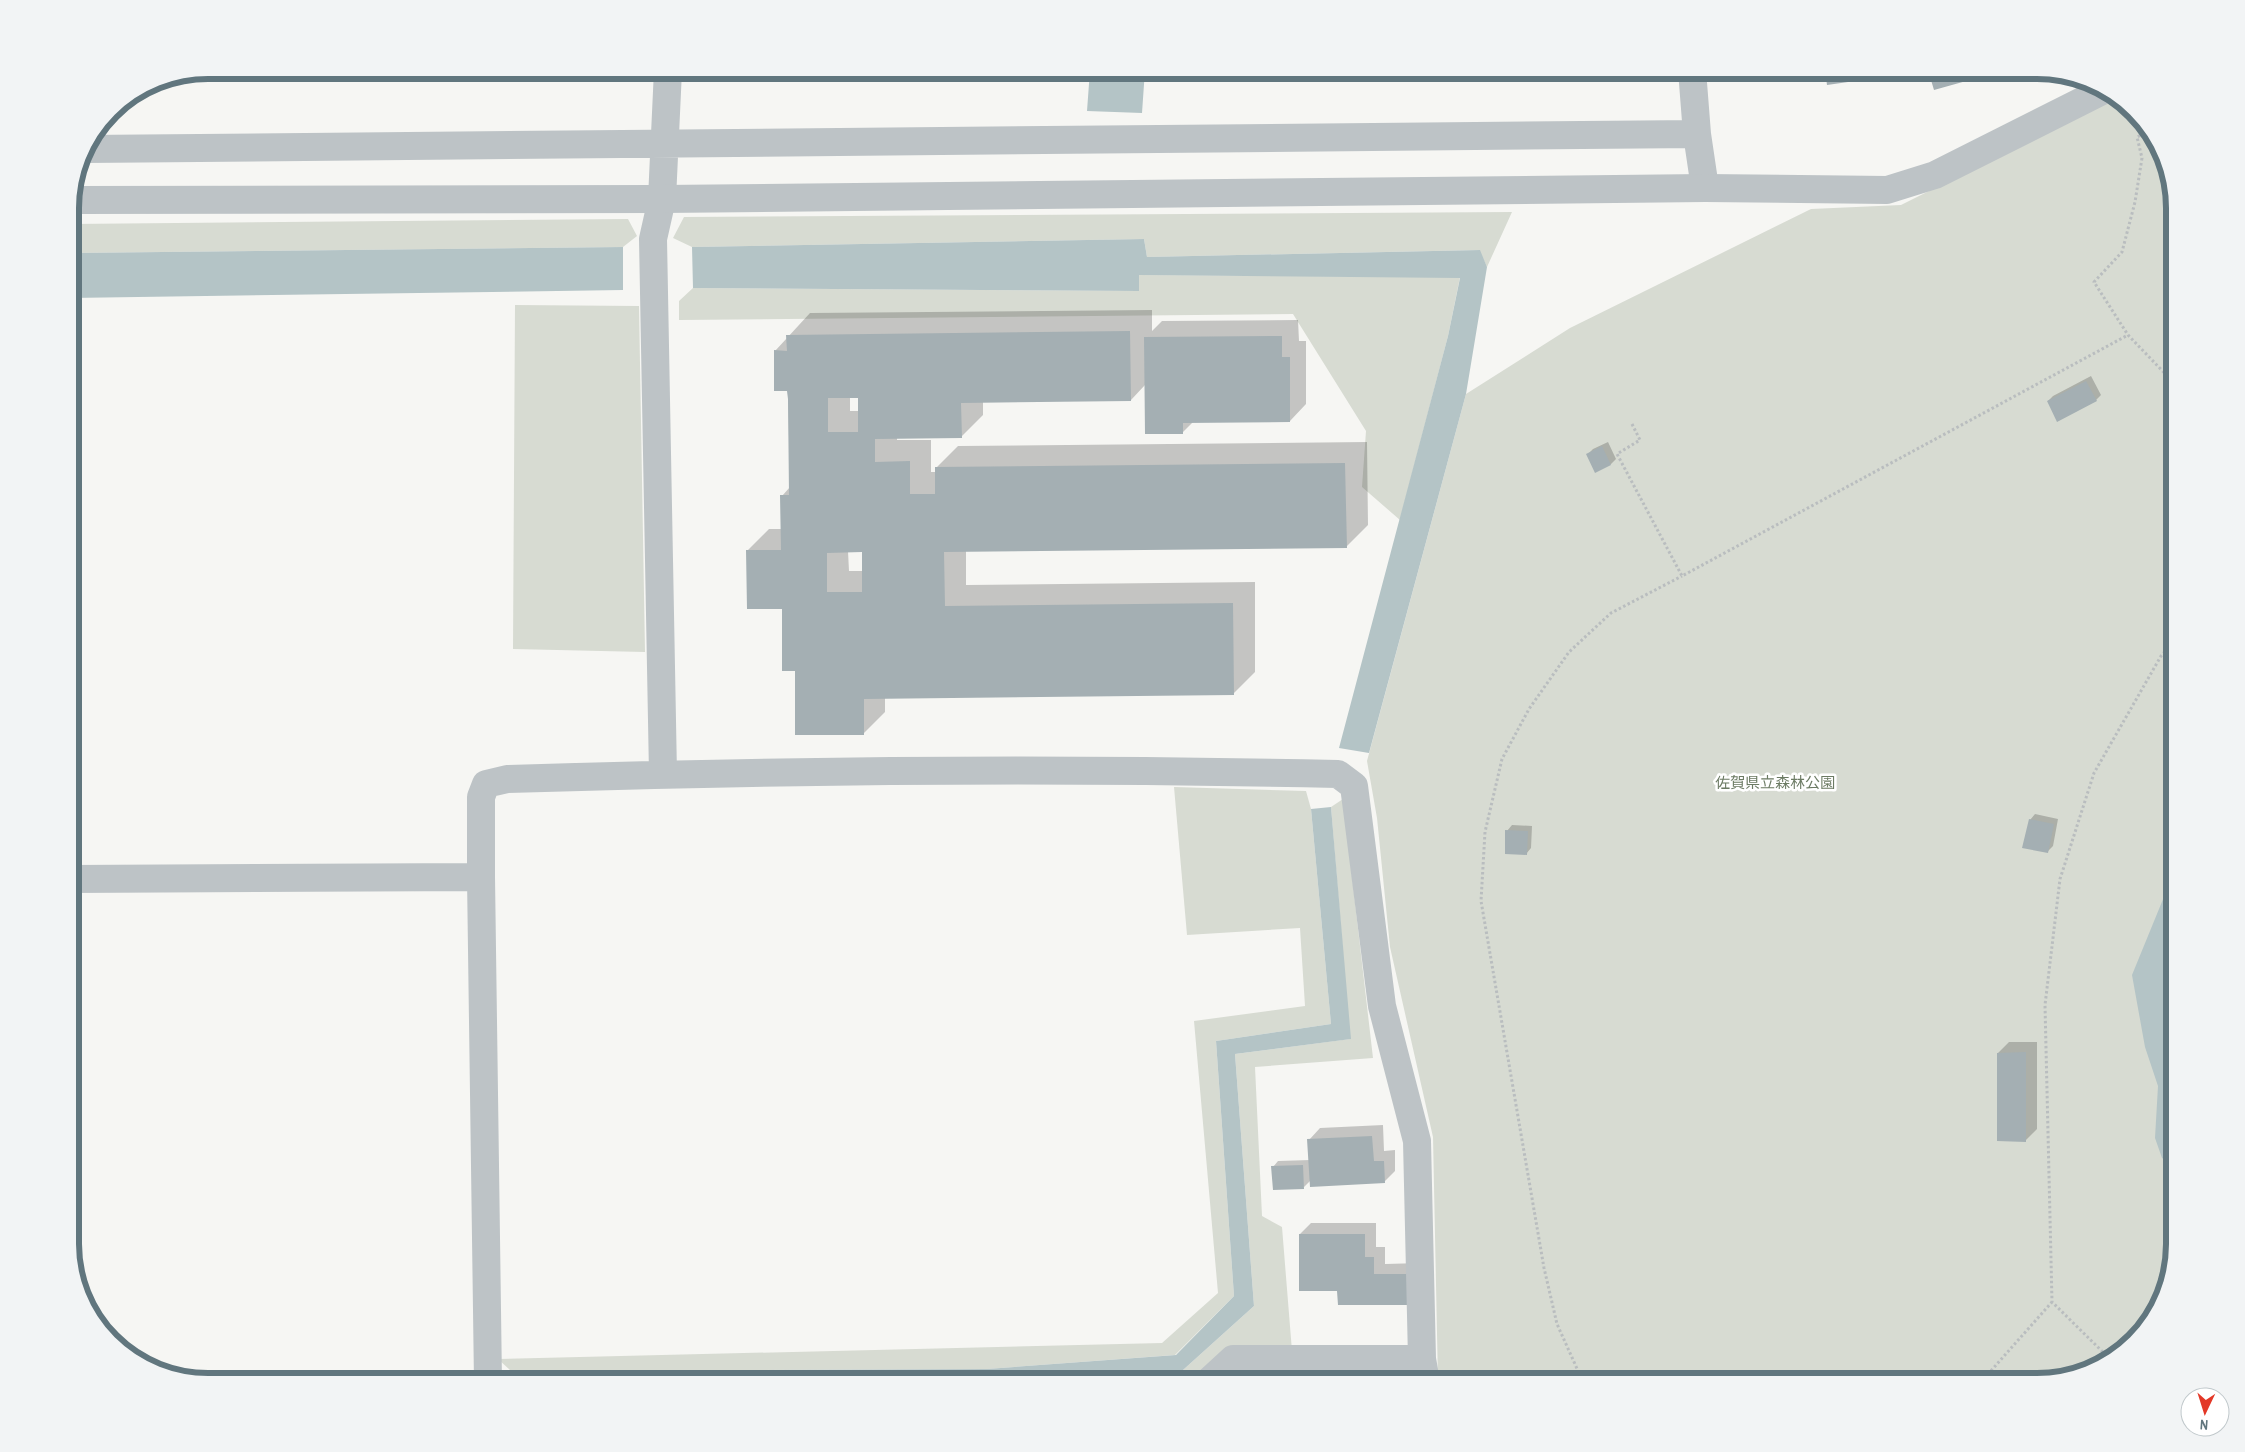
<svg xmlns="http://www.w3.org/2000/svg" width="2245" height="1452" font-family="'Archivo Narrow','Noto Sans JP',sans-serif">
  <rect width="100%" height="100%" fill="#f6f6f3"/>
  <path fill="#d7dbd2" d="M2117,97l40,42 18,69v1036l-23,76 -46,44 -69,18h-599l-5,-245 -43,-190 -13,-129 -10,-57 99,-367 104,-66 241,-119 90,-4z
    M1512,212l-25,55 -8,-17 -332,7 -3,-18 -452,8 -19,-9 11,-21z
    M628,219l9,17 -14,11 -553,6v-29z
    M1139,275l321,2 -12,59 -48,184 -38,-33 4,-56 -73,-117 -614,6v-19l14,-13 445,3z
    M515,305l124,1 6,346 -132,-3z
    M1174,787l132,4 5,18 20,215 -115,17 18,255 -59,59 -188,14 -476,2 -13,-12 664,-16 56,-50 -24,-272 111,-15 -5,-78 -113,7z
    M1343,799l30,259 -118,9 7,149 20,11 10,124 -96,31h-164l151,-12 71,-64 -19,-252 115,-15 -19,-232z
    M1287,1369l107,1 11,12h-117z"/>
  <path fill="#b4c4c6" d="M1090,70h55l-3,43 -55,-2z
    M1144,239l3,18 333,-7 7,17 -21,127 -97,359 -30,-5 109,-412 12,-58 -321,-3v16l-446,-3 -1,-41z
    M623,247v43l-553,8v-45z
    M1331,807l20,232 -116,15 19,252 -71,64 -151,12h-522l1,-11 476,-2 189,-14 58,-59 -18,-255 115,-17 -20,-215z
    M2175,879v288l-13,-9 -7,-20 3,-52 -13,-39 -13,-72 36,-88z"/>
  <path fill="#0003" fill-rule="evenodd" d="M1826,70h69l-6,5z
    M1152,310v21l10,-10 136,-1 1,21h7v63l-16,17 -97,1 -11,11 -37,-48 -14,15 -148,1v14l-22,22h-64v3h34v32h5v-4l22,-22 409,-4 1,83 -22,22 -380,4v34l289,-3v90l-22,22 -348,3v15l-22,22 -116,-183 22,-22h13v-33l8,-9 -2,-97 -13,-39 35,-38zM850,397h9v14h-9zM848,551h15v20h-14z
    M2091,376l10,19 -5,5 -48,1 5,-5z
    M1608,442l8,17 -5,5 -15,7 -8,-17 5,-5z
    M2035,814l23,5 -5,27 -6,6 -17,-32z
    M1512,825l20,1 -1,22 -5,6 -19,-23z
    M2009,1042h28v87l-11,11 -28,-87z
    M1383,1125l1,26 11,-1v21l-11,11 -73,-2 -7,7 -31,-20 5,-6 32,-1 -1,-20 11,-12z
    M1311,1223h65v24h9v17l36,-1v29l-82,-2 -39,-56z
    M1253,1371l45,2v9h-56z"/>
  <path fill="#a4afb3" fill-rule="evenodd" d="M1825,70h64l1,6 -63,9z
    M1928,70h74v1l-68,19z
    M1130,331l1,70 -170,2 1,35 -87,1v23l35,-1v33h25v-27l410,-4 2,85 -403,4 1,54 288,-3 1,92 -370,4v36h-69v-64h-13v-62h-35l-1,-59h35l-1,-55h9l-1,-96 -1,-8h-13v-41l13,1 -1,-16zM828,398h30v34h-30zM862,552v40h-35v-39z
    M1282,336v21h8v65l-107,1v11h-38l-1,-97z
    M2086,381l11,20 -40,21 -10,-21z
    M1602,446l9,19 -16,8 -9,-19z
    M2029,819l25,5 -6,29 -26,-5z
    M1505,830l23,1 -1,24 -22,-1z
    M2026,1052v90l-29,-1v-88z
    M1372,1136l2,25h10l1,22 -75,4 -3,-48z
    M1303,1165l1,24 -31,1 -2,-24z
    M1299,1234h66v23h9v17h36v31h-72l-1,-14h-38z"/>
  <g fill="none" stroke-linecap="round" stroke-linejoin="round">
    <path stroke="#b9bdbf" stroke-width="3" stroke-dasharray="2.5 2.5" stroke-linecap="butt" d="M2149,131l-12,6 5,21 -7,44 -13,50 -28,30 34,53 47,49
      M1632,424l8,16 -23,14 65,122 446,-241
      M2110,1359l-58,-57 -7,-297 15,-126 34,-106 67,-117 14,-16
      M1583,1382l-26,-58 -13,-56 -63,-367 4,-69 17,-73 27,-50 40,-57 42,-39 71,-37
      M1981,1382l71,-80"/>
    <path stroke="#bdc3c6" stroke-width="28" d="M1692,70l5,64 8,54
      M85,149l1612,-15
      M663,774l-10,-535 9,-40 6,-129
      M70,879l411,-2
      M488,1382l-7,-505v-80l5,-13 21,-5c276,-9 554,-11 831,-5l16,12 28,220 35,135 5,218 4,23
      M1208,1382l25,-23h189"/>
    <path stroke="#bdc3c6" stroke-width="28" d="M70,200l592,-1 1043,-11 182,2 48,-15 169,-85"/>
  </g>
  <g text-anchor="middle" stroke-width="5" stroke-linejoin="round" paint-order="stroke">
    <g font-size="15" fill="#6c7b64" stroke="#fff">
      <text x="1775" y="788">佐賀県立森林公園</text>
    </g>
  </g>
  <path d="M0 0H2245V1452H0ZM208 79H2037A129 129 0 0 1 2166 208V1244A129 129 0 0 1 2037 1373H208A129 129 0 0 1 79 1244V208A129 129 0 0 1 208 79Z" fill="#f2f4f5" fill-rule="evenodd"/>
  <path fill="none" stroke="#61767e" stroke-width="6" d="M208 79H2037A129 129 0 0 1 2166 208V1244A129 129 0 0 1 2037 1373H208A129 129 0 0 1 79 1244V208A129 129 0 0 1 208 79Z"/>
  <g transform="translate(2205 1412) rotate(184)"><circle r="24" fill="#ffffff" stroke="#c0c8cb"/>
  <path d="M0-4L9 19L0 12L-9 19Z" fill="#e33827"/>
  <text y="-8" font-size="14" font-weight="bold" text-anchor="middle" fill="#61767e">N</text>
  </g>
</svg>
